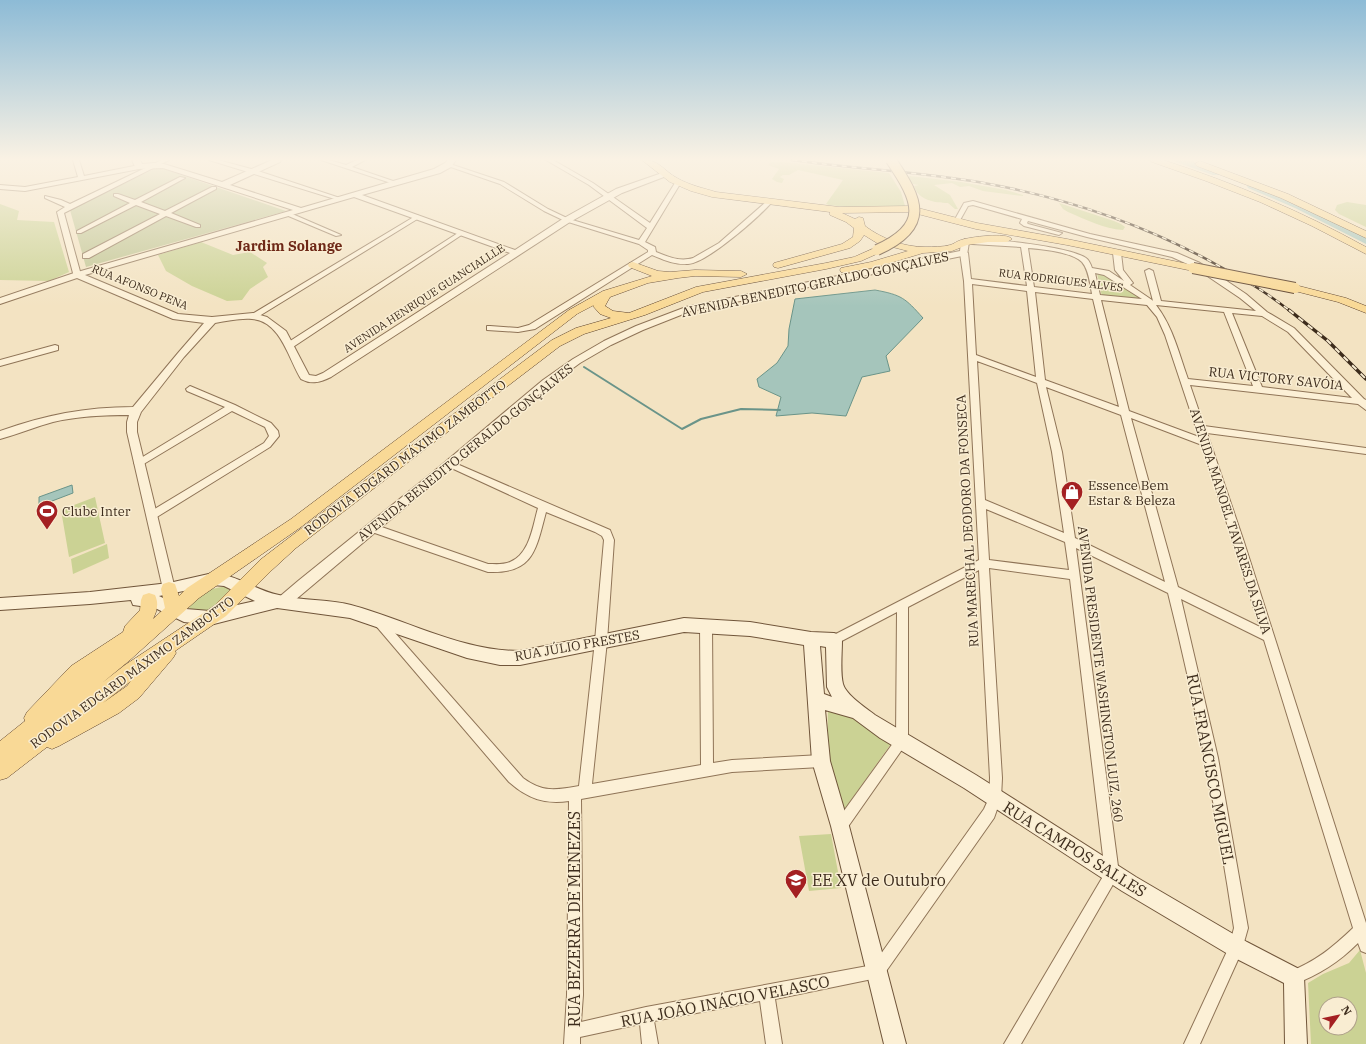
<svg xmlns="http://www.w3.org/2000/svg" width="1366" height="1044" font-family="'IBM Plex Serif',serif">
  <rect width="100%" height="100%" fill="#f3e3c2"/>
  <path fill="#cbd294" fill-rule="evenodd" d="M771,162h12l106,11 12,19 4,14 -50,2 -26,-3 -3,-1 17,-24 -45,-10 -9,5h-6l-3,2 4,2 -2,4 -5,-1 -5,-3 7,-10 -11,-4z
    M910,176l51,6 45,8 17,5v1l-40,-5 -14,-5 -9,1 -8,-4 -18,2 16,10 8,14h-3l-7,-6c-13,0 -30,-3 -34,-17l5,-1 -6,-1 -6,-6z
    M1347,202l19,3v22l-27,-13 -4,-4 2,-5z
    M1059,203l55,18 7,3 4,3 -2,3c-19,-1 -38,-11 -55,-18l-5,-3z
    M0,204l19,7 -2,9 37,2 15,50 -20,9 -49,-1z
    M201,242l32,13 17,-3 17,11 -4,4 5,10 -18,12 -8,11 -15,1 -35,-15 -26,-15 -8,-16z
    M1099,272l45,27 -42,-2 -5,-24z
    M95,497l10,46 -36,14 -8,-47z
    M107,544l2,14 -36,16 -2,-15z
    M226,586c4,4 5,7 3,13l-24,13 -14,-1 -2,-4 14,-16z
    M828,708l37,11 28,22 -49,69 -17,-50z
    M831,834l10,54 -32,3 -10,-55z
    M1360,950l6,23v71h-55l-3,-61 15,-9 26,-11zM1326,1004h24v24h-24z"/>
  <path fill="#c1c694" d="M158,167l128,44 -200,56 -16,-57z"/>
  <path fill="#a5c5bb" stroke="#6a9489" d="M875,290c27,5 30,8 48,28l-37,38 4,15 -28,6 -16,39 -34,-3 -36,3 5,-19 -22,-10 -2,-8 20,-16 11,-17 1,-17 6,-30z
    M72,485l1,8 -34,13v-9z"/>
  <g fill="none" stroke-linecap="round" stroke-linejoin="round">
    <path stroke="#6a9489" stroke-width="2" d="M584,367l98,62 19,-10 40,-10 39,1"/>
    <path fill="#a5c5bb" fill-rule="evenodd" d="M1174,160h14l33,11 1,2 -1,2h-8l-37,-13z
      M1252,183l51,21 63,33v7l-71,-36 -47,-20 -1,-2z"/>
    <g stroke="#8f7457" stroke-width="2">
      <path id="minor" d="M73,160h6l5,16 55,-11 3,2 -3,2 -114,22 -25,-2v-4l25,2 53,-10z
        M162,160h7l-105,53 17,62 -4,2h-3l-17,-65 8,-5 -20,-9v-2l16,4 9,4z
        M209,160h9l37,10 88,29 -5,1z
        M321,160h8l17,5 11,-5h8l-13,7 47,16 -5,1z
        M546,160h7l40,23 57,40 25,-40h4l1,1 -35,58 10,5 1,5c12,5 24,10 37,6l26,-15 48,-42 5,1c-13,15 -65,61 -84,62 -13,1 -24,-4 -36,-9l-117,74 -17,3 -31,-2v-4h3l28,2 11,-3 119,-73v-2l-9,-6 -74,-23 -21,-10 -44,-27 -55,-19 5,-1 54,18 44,27 21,10 70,21 8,-12 -58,-43z
        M180,177l5,1 -44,24 24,9 47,-24h4v2l-45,24 29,12v2h-4l-30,-11 -77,42h-6v-4l77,-40 -24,-9 -55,28h-4v-2l53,-28 -16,-7v-2h4l17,6z
        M973,201l117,33 87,19 23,10 46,31 21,18 27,16 70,71 2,1v10l-8,-6 -168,-19 14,41 162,22v6l-159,-21 37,109 122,381v30l-5,-2 -3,-8c-19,19 -39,32 -64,41l-5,-2 -2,-5 2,-5c27,-11 43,-24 64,-44l-89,-288 -83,-41 37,159 30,170 -7,25 -41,91h-16l45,-97 5,-19c-17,-113 -38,-224 -66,-335l-92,-45 43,326 -98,170h-17l101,-171 -35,-294 -81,-11 13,210 -1,20 -7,20 -112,159 -107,22 7,45h-16l-6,-43 -106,20 4,23h-16l-2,-20 -60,13v7h-16l3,-49 2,-194c-24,4 -42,-3 -60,-19l-138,-162 2,-3 4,-2 4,2 142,161c20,15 33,12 56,8l16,-145 9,-101 -2,-4 -7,-4 -49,-20c-10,37 -12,62 -58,60l-119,-41 -1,-3 1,-3 4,-1 115,40c7,0 15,1 22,-2 20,-8 23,-37 28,-54l-91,-42 -2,-2 5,-3 160,69 4,10 -7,101 -15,143 109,-19 -1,-140 2,-3 4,-2 4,2 2,3 1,138 19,-3 89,-5 4,2 2,4 -2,4 -4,2 -89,5 -151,27 2,196 -2,27 65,-15 227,-42 111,-156 5,-11 1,-20 -11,-208 -71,37v134l-63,90 -5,2 -5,-2 -2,-5 63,-87 1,-127 -63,33 -4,-2 -2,-3 2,-3 149,-77 -15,-279 -4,-28 4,-2 4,2 3,26 56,7 -6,-39 -49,-3 -2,-1v-2c19,-4 100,6 116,17 3,2 5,7 6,10l17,3 15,10 -9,-11 -2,-17 4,-2 4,2 2,17 10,13 -3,2 22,15 1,1 -8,-30 4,-2 4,2 8,30 95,10 -16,-13 -46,-31 -22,-10 -85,-20 -59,-16 -1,2 1,1 34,9 -3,2 -35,-9 -4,-3 2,-4 -49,-14 -5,1 -9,16h-4l-1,-1 10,-18zM1028,248c13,1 44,4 54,14 7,8 8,22 10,32l-58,-7zM1095,273l9,2 38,24 -42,-4zM972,284l55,7 9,86 -60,-22zM1035,292l58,7 26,108 -74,-27zM1101,300l46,5 10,12 8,18 34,102 -70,-26zM1156,305l68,7 29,74 -65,-7c-9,-25 -15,-52 -32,-74zM1232,313l30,3 26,16 64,66 -90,-11zM977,361l60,22 15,69 12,81 -79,-33zM1046,387l75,28 44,167 -90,-44 -13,-86zM1131,418l71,27 58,182 -82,-40zM986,509l79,33 4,28 -80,-10z
        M286,213h4l51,22 -5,1 -50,-21z
        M417,215l3,2 -1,1 -163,100h-6l-1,-2z
        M461,231l3,2 -1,1 -170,113h-6v-4z
        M55,345l3,1v4l-58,16v-6z
        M190,386l45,19 36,18 7,8 1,5 -9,11 -118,73 -4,-1 -1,-3 1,-3 116,-70 5,-7 -4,-9 -33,-16 -90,54h-6l-2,-2 2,-2 89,-54 -38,-16 -1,-2z"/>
    </g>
    <g stroke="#8f7457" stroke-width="2">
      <path id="tertiary" d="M132,160h8l2,4 12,-1 10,1 58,18 50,-22h9l-1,2 -50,23 71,23 133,-39 11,-6 3,-3h8l-5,7 -11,6 -78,22 153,55 49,-32 52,-29 46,-16h6l1,2 -47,18 -52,29 -239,155c-10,5 -19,8 -30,2 -12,-19 -20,-58 -49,-60 -12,-1 -25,2 -37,4l-31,34 -43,55 -4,10v10l38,157 -1,4 -5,1 -5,-1 -1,-4 -36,-157v-10l2,-7c-25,0 -51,1 -76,7 -18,5 -35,12 -53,17v-8c45,-16 85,-24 133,-24l45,-54 26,-30 -31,-4 -96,-41 -77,26v-6l74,-25 219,-63 -130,-42 -27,1zM354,197l156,56 -187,120 -7,3 -7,-1 -23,-44 -19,-14 -14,-4 -41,4 -34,-3 -93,-39z
        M965,239l4,3 -2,13 -276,56 -48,19 -32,15 -31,18 -30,22 -262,221 -5,1 -5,-1 -2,-4 2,-4 20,-17 140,-113 105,-88 30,-21 31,-18 32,-15 50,-19 274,-56 1,-9z"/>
    </g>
    <g stroke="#70553a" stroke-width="2">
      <path id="secondary" d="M213,573c24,2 42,17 66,22 23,6 49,4 72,10 56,15 110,46 169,46l164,-33 66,4 61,10 23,1 6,2 2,5c0,13 -2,32 1,44 3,11 23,24 32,31l101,60 160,102 111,65 54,28 3,7 3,67h-22l-1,-61 -51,-26 -111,-66 -158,-103 -84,-50 -27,-20 -28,-8 5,51 19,65 57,218h-22l-53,-218 -19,-65 -8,-116 -54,-9 -66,-4 -164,33h-20l-33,-7 -117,-40 -73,-10 -67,17 -26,-3 -29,-14 -22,-3 -2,-5 -41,4 -90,6v-12l90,-6 79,-9zM213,585l11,1 31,15 -45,10 -24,-2 -27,-13zM820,646l6,1 1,40 5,10 -8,-3z"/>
    </g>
    <g stroke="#5c412b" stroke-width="1">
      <path id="primary" d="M642,160c17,-1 22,11 35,18 12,7 26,10 39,14l123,15 71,-1 67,17 90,16 126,26 5,3 -5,3 -126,-26 -91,-16 -66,-17 -68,1 13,6 4,-2 4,1 2,8c17,13 39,21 60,21 8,0 18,0 25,-2 4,-1 7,-4 11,-5 9,-3 46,-8 51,-1l-5,3h-19l-21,3 -15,6 -29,2 -46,14 -32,6 -4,-1 -1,-2 1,-2 30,-6 37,-11 -31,-8 -13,-8 -4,6 -10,7 -72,20 -4,-1 -1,-2 1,-2 68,-19 11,-7 1,-9 -8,-6 -16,-7v-3l-118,-15 -21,-6 -21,-9z
        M1150,160h13c71,23 138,51 203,87v7l-54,-28 -52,-24 -54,-21 -54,-19z
        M1200,161l88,33 78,37v7l-85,-40 -84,-32 -2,-2z
        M877,247l4,1 1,2 -1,2 -20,9 -35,8 -123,23 -58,23 -61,19 -24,12 -264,202 -24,22 -46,46 -51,35 1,2 -3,5 -34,40 -20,15 -60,33 -7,3 -5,-2 -40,31 -7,2v-39l25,-20 -1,-3 3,-6 44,-46 52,-34 2,-6 15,-16 1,-10 2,-5 6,-2 6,2c4,9 2,16 -2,24l12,-11 -4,-19 2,-5 6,-2 6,2 4,12 8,-8 104,-69 278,-209 34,-19 49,-15 -23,-9 -1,-2 1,-2 4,-1 25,9 12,1 25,-2 46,1 6,3 -6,3 -46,-1 -17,2 -30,5 -38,14 -5,9 8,5 16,2 67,-26 130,-24 28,-6zM594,305l-1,1 7,8 11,4 -35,10 -24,12 -266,200 -26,20 -46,46 -89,59 -23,18 28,-23 69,-62 102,-71 276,-213zM131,681l-4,5 -24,17z
        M1295,285l51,13 20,8v7l-28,-11 -47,-12 -2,-2 2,-2z"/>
    </g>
    <use href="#minor" fill="#fcf0d6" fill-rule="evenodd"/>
    <use href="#tertiary" fill="#fcf0d6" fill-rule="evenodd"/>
    <use href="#secondary" fill="#fcf0d6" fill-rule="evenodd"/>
    <use href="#primary" fill="#f9d996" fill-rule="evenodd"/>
    <g stroke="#3d2c1c" stroke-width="2.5">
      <path id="rail-far1" d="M792,160c64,9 128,12 192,23 83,15 162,42 235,83 25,13 50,28 71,45"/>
    </g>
    <g stroke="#3d2c1c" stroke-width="3.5">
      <path id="rail" d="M1289,310l39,31 38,38"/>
    </g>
    <use href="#rail-far1" stroke="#f9edd2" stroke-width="1.5" stroke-dasharray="5" stroke-linecap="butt"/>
    <use href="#rail" stroke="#f9edd2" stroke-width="2" stroke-dasharray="6" stroke-linecap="butt"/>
    <g stroke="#5c412b" stroke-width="12" stroke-linecap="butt">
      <path id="primary-bridge" d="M877,250c54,-24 41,-50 14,-90
        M1193,268l102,20"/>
    </g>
    <use href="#primary-bridge" stroke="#f9d996" stroke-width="10"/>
  </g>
  <linearGradient id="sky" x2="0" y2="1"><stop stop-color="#8dbbd6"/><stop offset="0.52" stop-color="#faf2e4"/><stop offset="1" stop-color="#faf2e4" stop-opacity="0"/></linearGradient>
  <rect width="1366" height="306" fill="url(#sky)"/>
  <defs>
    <g id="shop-pin" transform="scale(1.15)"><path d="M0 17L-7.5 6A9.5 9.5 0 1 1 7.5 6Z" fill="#a42022" stroke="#f9edd2"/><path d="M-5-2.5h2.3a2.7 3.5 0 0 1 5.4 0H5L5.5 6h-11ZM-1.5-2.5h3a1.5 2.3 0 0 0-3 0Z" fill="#fff"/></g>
    <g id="stadium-pin" transform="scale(1.15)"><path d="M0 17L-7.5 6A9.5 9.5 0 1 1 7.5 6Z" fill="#a42022" stroke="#f9edd2"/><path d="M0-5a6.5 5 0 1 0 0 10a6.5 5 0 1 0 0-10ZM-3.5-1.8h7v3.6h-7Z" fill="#fff"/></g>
    <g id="school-pin" transform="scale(1.15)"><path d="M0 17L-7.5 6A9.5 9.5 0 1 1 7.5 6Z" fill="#a42022" stroke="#f9edd2"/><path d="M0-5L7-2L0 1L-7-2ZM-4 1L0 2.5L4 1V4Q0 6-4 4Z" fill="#fff"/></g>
  </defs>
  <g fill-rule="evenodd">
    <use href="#shop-pin" x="1072" y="492"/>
    <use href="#stadium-pin" x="47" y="511"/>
    <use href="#school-pin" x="796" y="880"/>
  </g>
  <g text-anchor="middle" stroke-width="3" stroke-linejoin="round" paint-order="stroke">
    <g font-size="11" fill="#3d2c1c" stroke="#f9edd2">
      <text transform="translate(1061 280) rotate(7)" y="4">RUA RODRIGUES ALVES</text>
      <text transform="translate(140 287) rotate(22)" y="4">RUA AFONSO PENA</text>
      <text transform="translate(424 298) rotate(-33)" y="4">AVENIDA HENRIQUE GUANCIALLLE</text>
    </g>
    <g font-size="13" fill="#3d2c1c" stroke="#f9edd2">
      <text transform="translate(815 284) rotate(-12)" y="5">AVENIDA BENEDITO GERALDO GONÇALVES</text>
      <text transform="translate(1276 378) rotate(6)" y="5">RUA VICTORY SAVÓIA</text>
      <text transform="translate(465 452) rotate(-39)" y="5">AVENIDA BENEDITO GERALDO GONÇALVES</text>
      <text transform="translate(405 457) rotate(-37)" y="5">RODOVIA EDGARD MÁXIMO ZAMBOTTO</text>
      <text transform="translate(967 521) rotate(-93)" y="5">RUA MARECHAL DEODORO DA FONSECA</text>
      <text transform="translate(1231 521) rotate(72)" y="5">AVENIDA MANOEL TAVARES DA SILVA</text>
      <text transform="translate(577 645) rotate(-10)" y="5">RUA JÚLIO PRESTES</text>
      <text transform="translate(132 672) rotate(-36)" y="5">RODOVIA EDGARD MÁXIMO ZAMBOTTO</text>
      <text transform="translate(1101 674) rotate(83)" y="5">AVENIDA PRESIDENTE WASHINGTON LUIZ, 260</text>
    </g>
    <g font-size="13" fill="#3d2c1c" stroke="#f9edd2" text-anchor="start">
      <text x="1088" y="490">Essence Bem<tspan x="1088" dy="15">Estar &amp; Beleza</tspan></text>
      <text x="62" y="516">Clube Inter</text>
    </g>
    <g font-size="14" font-weight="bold" fill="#6e2817" stroke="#f9edd2">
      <text x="289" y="251">Jardim Solange</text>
    </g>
    <g font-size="16" fill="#3d2c1c" stroke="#f9edd2">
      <text transform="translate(1211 769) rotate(79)" y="6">RUA FRANCISCO MIGUEL</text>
      <text transform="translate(1075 849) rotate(32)" y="6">RUA CAMPOS SALLES</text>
      <text transform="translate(574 919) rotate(-90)" y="6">RUA BEZERRA DE MENEZES</text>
      <text transform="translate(725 1001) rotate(-11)" y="6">RUA JOÃO INÁCIO VELASCO</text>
    </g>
    <g font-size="16" fill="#3d2c1c" stroke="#f9edd2" text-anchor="start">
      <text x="812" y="886">EE XV de Outubro</text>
    </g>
  </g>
  <g transform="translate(1338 1016) rotate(57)"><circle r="19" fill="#f9edd2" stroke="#aea089"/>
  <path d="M0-3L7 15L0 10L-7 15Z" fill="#a42022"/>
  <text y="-6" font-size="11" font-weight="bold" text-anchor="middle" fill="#3d2c1c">N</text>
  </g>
</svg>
